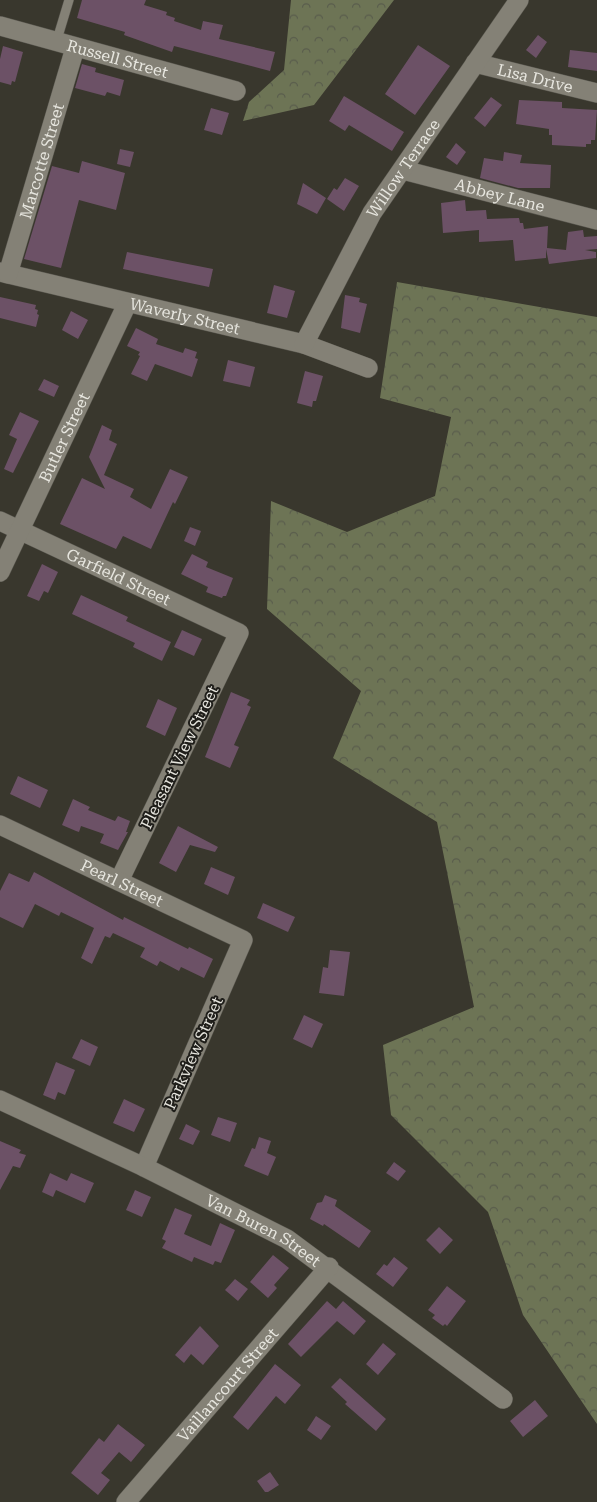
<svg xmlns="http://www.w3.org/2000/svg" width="597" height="1502" font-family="'Roboto Serif',serif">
  <defs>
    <pattern id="forest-crowns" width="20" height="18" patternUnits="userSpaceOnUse" patternTransform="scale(1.25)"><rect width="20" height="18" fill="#6d7455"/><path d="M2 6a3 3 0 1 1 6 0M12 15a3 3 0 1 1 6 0" fill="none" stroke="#595c4c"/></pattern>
  </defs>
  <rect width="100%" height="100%" fill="#39372d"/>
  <path fill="url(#forest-crowns)" d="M291,0h103l-80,105 -71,16 6,-19 35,-32z
    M397,282l200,35v1107l-74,-109 -35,-103 -97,-97 -8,-70 91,-38 -37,-185 -104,-64 28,-67 -94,-82 4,-108 76,31 88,-36 16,-79 -71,-19z"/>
  <path fill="#6c5166" d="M82,0h64l-2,5 23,7 -1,3 9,3 -1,3 27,9 2,-9 20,4 -4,14 56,13 -5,19 -96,-25 -2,6 -48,-17 1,-3 -48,-14z
    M538,35l9,7 -11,16 -10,-8z
    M418,45l32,21 -35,49 -30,-21z
    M3,46l20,6 -8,30 -3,-1 -1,4 -11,-3v-23z
    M570,50l27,3v18l-29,-4z
    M82,64l14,4 -1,4 29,8 -4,16 -13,-4 -2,4 -30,-8z
    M344,96l60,36 -12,19 -43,-26 -4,6 -16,-10z
    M491,97l11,8 -17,22 -11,-9z
    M519,100l43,2v6l35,2 -2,30h-4v4h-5v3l-34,-2v-10h-3v-6l-33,-5z
    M211,108l18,5 -7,22 -18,-5z
    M456,143l10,9 -9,13 -11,-8z
    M120,149l14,3 -4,15 -13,-3z
    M504,152l18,3 -2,8 31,2 -1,23h-32l-38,-10 4,-20 19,3z
    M82,161l43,12 -9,37 -37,-10 -18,68 -37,-9 28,-93 27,7z
    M345,178l14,8 -15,25 -17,-12 7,-11 3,2z
    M303,183l23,15 -9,16 -20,-10z
    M465,200l1,11 20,-1 1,9 32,-1 1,5h3l1,6 24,-3 -1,22 19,2 2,-18 15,-2 1,7 13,-1v13l-12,1 11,2v6l-47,6 -3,-15v9l-31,3 -2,-21 -34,2v-12l-36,3 -2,-30z
    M127,252l86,17 -4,18 -86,-18z
    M274,285l21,6 -8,27 -20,-5z
    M345,295l15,3 -1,4 8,2 -7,29 -19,-5z
    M0,297l36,8 -1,4 3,1 -1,4 2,1 -3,12 -36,-9z
    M71,311l17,9 -10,19 -16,-9z
    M136,328l22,11 -2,5 27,9 2,-5 12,4 -2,6 3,1 -6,18 -37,-13 -8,17 -16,-7 9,-18 -2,-1 2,-3 -13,-6z
    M228,360l27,7 -5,20 -27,-6z
    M305,371l18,5 -7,25h-3l-1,6 -15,-4z
    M44,379l15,7 -5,11 -16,-7z
    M20,412l19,9 -26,52 -9,-4 13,-30 -8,-4z
    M102,425l10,5 -3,10 8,4 -13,31 30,14 -4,8 21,12 19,-40 18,8 -13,27 -2,-2 -22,47 -28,-13 -7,13 -56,-25 22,-46 23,11 -16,-32z
    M190,527l11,4 -6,15 -11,-5z
    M192,554l16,8 -2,5 27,11 -7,18h-3l-1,2 -16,-6 2,-5 -27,-13z
    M42,564l16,8 -10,21 -4,-2 -5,10 -12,-5z
    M81,595l47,22 -2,4 45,21 -9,19 -29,-14 2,-4 -63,-29z
    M182,630l20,9 -8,17 -20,-9z
    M231,692l19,8 -3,5 4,2 -17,38 5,2 -9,21 -25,-11z
    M158,699l19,9 -12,28 -19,-9z
    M18,776l30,14 -8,18 -30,-14z
    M73,799l17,8 -2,3 27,11 3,-5 12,5 -4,11h2l-10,18 -18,-7 4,-9 -23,-8 -2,6 -3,-1 -14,-6z
    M178,826l40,21 -3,5 -25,-7 -14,27 -17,-9z
    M211,867l24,10 -7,18 -24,-11z
    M34,872l89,48 1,-3 64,32 1,-2 24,12 -9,19 -23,-11 -2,4 -19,-10 -3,5 -17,-9 5,-9 -32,-15 -3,5 -5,-2 -13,28 -11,-6 13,-30 -33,-16 -2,4 -24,-12 -12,24 -23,-11v-26l9,-18 20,9z
    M263,903l32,14 -7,15 -31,-14z
    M330,950l20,2 -6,44 -25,-3 4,-26 5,1z
    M304,1015l19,9 -11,24 -19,-9z
    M81,1039l17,8 -8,19 -18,-8z
    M56,1062l19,8 -10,25 -7,-3 -3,8 -12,-5z
    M124,1099l21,10 -11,23 -21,-9z
    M218,1117l19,6 -7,19 -19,-7z
    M186,1124l14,7 -7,14 -14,-6z
    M259,1137l12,4 -4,12 9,4 -8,19 -24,-10 8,-18 3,1z
    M0,1141l21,9 -2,3 7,2 -6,13 -7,-2 -13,24z
    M394,1162l12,9 -8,10 -12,-8z
    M50,1173l17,8 4,-8 23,10 -9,20 -29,-13 -3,7 -11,-5z
    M135,1190l16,7 -9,20 -16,-7z
    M325,1195l12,5 -2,6 36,25 -12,17 -35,-24 -1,2 -13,-7 7,-16 5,-1z
    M175,1208l17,7 -8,19 27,12 9,-23 15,7 -14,33 -6,-2 -2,4 -19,-8 -2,5 -30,-14 4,-7 -4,-2z
    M439,1227l14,13 -13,14 -14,-14z
    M273,1255l16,13 -15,17 3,3 -9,10 -18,-16z
    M394,1257l14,11 -15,19 -17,-13 8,-10 3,2z
    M235,1279l13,10 -10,12 -13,-11z
    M447,1286l19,15 -19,25 -2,-2 -2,2 -11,-8 3,-3 -7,-5z
    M327,1301l9,8 7,-8 23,20 -12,14 -17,-14 -36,36 -13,-13z
    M200,1326l19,20 -16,19 -12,-11 -7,9 -9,-8z
    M383,1343l13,11 -18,21 -12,-11z
    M275,1364l26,21 -16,19 -9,-8 -28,34 -15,-13z
    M340,1378l46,41 -10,12 -31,-27 2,-2 -16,-15z
    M535,1400l13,16 -25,21 -13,-16z
    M316,1416l15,10 -10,14 -14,-10z
    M118,1424l27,21 -14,17 -12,-10 -18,21 9,7 -12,15 -27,-22 28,-35 5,4z
    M270,1472l9,13 -11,7h-3l-8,-11z"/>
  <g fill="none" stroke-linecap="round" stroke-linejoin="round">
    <g stroke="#58564e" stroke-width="10">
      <path id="service" d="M56,43l13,-43"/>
    </g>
    <g stroke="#58564e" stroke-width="20">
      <g id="minor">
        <path id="s1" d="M0,26l236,65"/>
        <path id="s2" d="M475,63l122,30"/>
        <path id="s3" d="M403,170l194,50"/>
        <path id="s4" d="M0,272l304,72 64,24"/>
        <path id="s5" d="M8,274l67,-226"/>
        <path id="s6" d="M304,344l68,-131 147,-213"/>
        <path id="s7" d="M0,521l239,112 -120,248"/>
        <path id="s8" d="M0,572l127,-268"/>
        <path id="s9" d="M0,825l243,115 -99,227"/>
        <path id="s10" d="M0,1100l144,67 143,72 216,160"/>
        <path id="s11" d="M126,1502l203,-235"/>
      </g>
    </g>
    <use href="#service" stroke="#848176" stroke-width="9"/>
    <use href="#minor" stroke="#848176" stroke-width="19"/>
  </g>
  <g text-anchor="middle" stroke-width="4" stroke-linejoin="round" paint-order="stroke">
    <g font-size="16" fill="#e7e6df" stroke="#1f1e1a">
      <text dy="6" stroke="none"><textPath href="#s1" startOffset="122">Russell Street</textPath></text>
      <text dy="6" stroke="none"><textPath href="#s2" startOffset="62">Lisa Drive</textPath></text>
      <text dy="6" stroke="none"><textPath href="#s5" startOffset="118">Marcotte Street</textPath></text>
      <text dy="6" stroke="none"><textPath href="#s6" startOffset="202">Willow Terrace</textPath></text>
      <text dy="6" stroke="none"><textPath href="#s3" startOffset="100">Abbey Lane</textPath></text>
      <text dy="6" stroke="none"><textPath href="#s4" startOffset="190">Waverly Street</textPath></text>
      <text dy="6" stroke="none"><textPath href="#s8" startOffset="149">Butler Street</textPath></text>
      <text dy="6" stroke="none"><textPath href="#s7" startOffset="131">Garfield Street</textPath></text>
      <text transform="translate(179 757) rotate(-64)" y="6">Pleasant View Street</text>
      <text dy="6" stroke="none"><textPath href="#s9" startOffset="135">Pearl Street</textPath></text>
      <text transform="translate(193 1053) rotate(-66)" y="6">Parkview Street</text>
      <text dy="6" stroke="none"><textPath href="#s10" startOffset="294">Van Buren Street</textPath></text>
      <text dy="6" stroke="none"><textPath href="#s11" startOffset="155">Vaillancourt Street</textPath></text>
    </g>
  </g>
</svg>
